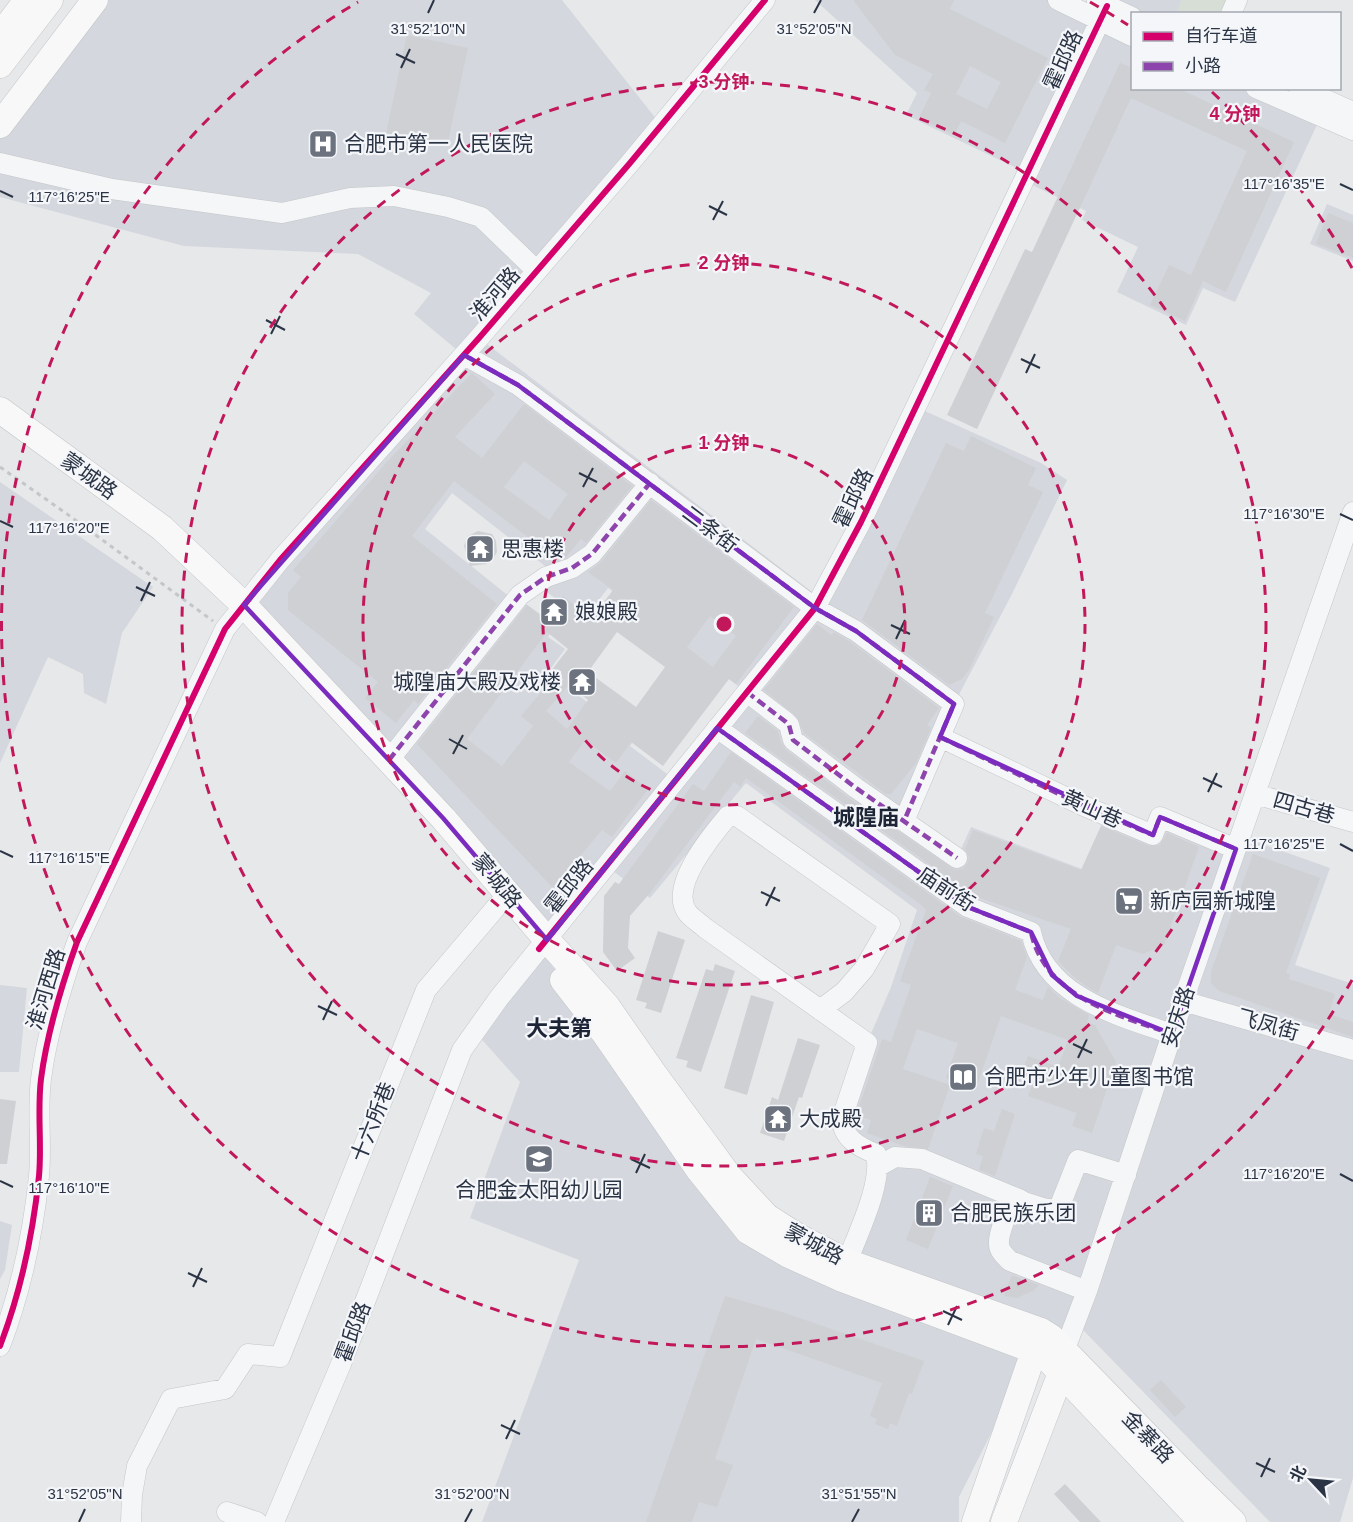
<svg xmlns="http://www.w3.org/2000/svg" width="1353" height="1522" font-family="Arial,'Noto Sans SC',sans-serif">
  <rect width="100%" height="100%" fill="#e6e8ea"/>
  <path fill="#d4d7dd" fill-rule="evenodd" d="M95,0h467l99,125 -182,213 341,260 96,-191 125,56 26,17 -55,114 -58,110 -50,117 53,37 14,-31 111,42 23,-52 51,24 9,-19 70,27 5,-13 90,32 -35,97 58,19v66l-170,-49 -118,348 -218,-87 32,-96 -34,-31 22,-92 24,-56 26,-77 -171,-127 -96,115 -44,-32 -59,74 -303,-335 219,-250 -49,-41 17,-21 -73,-39 -174,-8 -184,-49v-72zM452,493l102,80 -11,16 26,20 6,-7 14,11 19,-25 138,104 -71,88 -45,-34 5,-7 -87,-67 17,-23 -17,-12 8,-11 -38,-28 -3,3 -90,-72z
    M815,0h243l74,36v52l124,1 65,27 -86,186 -32,-14 -17,37 -69,-33 21,-45 -56,-27 4,-9 -62,-30 3,-8 -121,-58 11,-22z
    M1095,0h142l-6,13 -99,1z
    M1327,204l26,11v46l-43,-17z
    M0,482l153,105 -31,46 -16,71 -22,-11 -1,-19 -35,-17 -48,106z
    M539,949l66,85 94,136 334,180 -74,147v25h-477l97,-262 -109,-42 50,-136 -45,-50z
    M0,985l27,3 -8,84h-19z
    M1185,1008l168,50v420l-13,44h-70l-187,-192z
    M0,1221l12,4 -7,45 -5,9z"/>
  <path fill="#d6ded6" d="M1181,0h50l-6,13 -44,1 -4,-3z"/>
  <path fill="#ced0d3" fill-rule="evenodd" d="M853,0h101l-4,9 98,49 -43,85 -44,-22 -7,14 -35,-17 12,-25 -7,-3 9,-16 -38,-19zM970,66l31,16 -14,27 -31,-15z
    M407,35l61,13 -21,98 -61,-13z
    M1120,63l12,5v20h45l117,54 -68,150 -23,-11 -18,40 -35,-16 19,-40 22,10 56,-124 -116,-53 -154,331 -30,-14 78,-166 7,3z
    M1328,213l25,10v35l-37,-14z
    M472,373l23,21 -40,43 27,21 42,-54 108,82 -46,57 -5,-4 -15,18 -8,3 -104,-79 -42,55 85,68 -79,100 -4,-4 -18,23 -31,-25 13,-16 -90,-72v-17l13,-16 -8,-7 94,-108zM524,461l44,33 -19,26 -45,-33z
    M971,436l65,32 -8,17 15,7 -58,121 9,4 -25,53 -7,9 -13,6 -87,-65 84,-177 18,8z
    M651,500l143,107 -58,77 -7,-5 -66,87 -32,-24 -15,21 -31,-23 -16,22 41,29 15,-20 23,18 -36,48 -10,-7 -49,58 -136,-144 110,-139 15,11 14,-17 3,2 4,-5 29,22 21,-28 -25,-18 13,-10zM710,616l26,20 -23,31 -26,-20zM547,632l21,17 -17,22 5,4 -35,41 12,10 -31,40 -35,-27zM617,632l48,35 -29,40 -48,-35zM569,685l19,15 -21,29 -21,-18z
    M478,531l14,3 4,7 1,11 -3,5 -8,7 -16,2 -6,-20 4,-10z
    M817,624l14,11 3,-3 15,9 90,67 -12,17 4,3 -15,35 -25,31h-5l-82,-61 -7,-16 -33,-27z
    M758,716l20,15 3,12 5,7 63,48 106,72 8,-1 4,-5 2,-6 -4,-9 8,-19 108,40 20,-44 48,20 11,-1 7,-12 32,14 -35,98 -21,9 -27,-9 -18,48 -6,-3 -17,-12 -17,-17 13,-32 -97,-33 -229,-163z
    M731,752l230,165 60,24 6,16 -12,33 28,10 5,-13 12,11 29,17 -2,7 8,3 21,37 -24,71 -20,-7 5,-13 -49,-17 9,-23 -14,-5 5,-12 30,11 10,-27 -67,-24 -25,72 -30,-10 12,-35 -41,-14 -14,40 47,16 -22,64 -24,-3 -37,-13 4,-13 -15,-5 26,-76 9,3 20,-57 -11,-4 26,-71 -6,-6 -174,-126 -6,9 -6,-5 -84,111 -20,23 -2,32 7,10 -18,13 -14,-19 1,-56 11,-14 4,2 74,-100 11,7z
    M1253,854l67,24 -34,95 4,1 -1,5 46,15 -6,20 24,8v15l-134,-46 -8,-8v-11z
    M658,931l27,9 -24,73 -16,-5 2,-5 -11,-3z
    M715,964l20,7 -34,101 -15,-5 2,-6 -12,-3 30,-89 7,2z
    M751,995l23,7 -27,93 -23,-7z
    M798,1038l22,7 -18,53 -3,-1 -15,44 -24,-8 12,-36 6,3z
    M0,1099l16,2 -9,63h-7z
    M1002,1109l13,5 -20,62 -16,-6 4,-14 -7,-2 8,-26 10,3z
    M930,1177l23,9 -25,63 -22,-9z
    M1012,1275l27,10 -6,6 -16,7 -13,-2z
    M725,1296l57,16 142,49 -12,33 -3,-1 -12,33 -7,-3 -2,6 -13,-5 2,-5 -7,-3 12,-33 -126,-44 -41,120 18,6 -16,42 -18,-5 -7,20h-46z
    M1161,1380l25,27 -11,10 -25,-27z
    M1065,1484l36,38h-21l-26,-28z"/>
  <g fill="none" stroke-linecap="round" stroke-linejoin="round">
    <g stroke="#c4c6c8" stroke-width="21">
      <path id="minor" d="M1058,0l74,36
        M1097,1l35,16
        M1231,14l6,-14
        M1256,88l97,42
        M1299,88l54,24
        M0,163l112,26 170,24 68,-15 44,-2 54,11 33,10 56,54
        M464,355l54,30 297,223 41,23 98,73 -50,117
        M747,692l39,30 3,3 4,15 63,48 101,70
        M717,728l251,179 63,25c14,65 86,83 141,102
        M940,737l144,69 69,29 7,-18 76,32
        M389,760l131,-165 26,-18 26,-9 20,-14 58,-71
        M1255,794l98,28
        M1183,1001l170,49
        M820,1010l24,-18 20,-23 26,-45 -153,-108h-9c-16,19 -59,70 -41,96 4,6 13,11 18,16l162,115 -25,75c0,20 17,29 34,36 7,29 -18,79 -29,108
        M879,1166l16,-9 27,2 99,41
        M1087,1291l-77,-30c-5,-5 -11,-10 -11,-17 -1,-10 9,-34 14,-43 15,-2 32,13 46,7l19,-48 48,15
        M0,1346c21,-55 33,-112 39,-170 3,-32 -2,-65 2,-97 6,-47 20,-92 36,-137l148,-313 55,-69 199,-222 151,-175 135,-163
        M1065,1349l22,-58 96,-290 170,-489
        M227,1512l30,10
        M131,1522l1,-27 5,-29 34,-67 54,-10 23,-35 32,3 146,-367 72,-85
        M274,1522l67,-158 121,-314 37,-52 316,-390 46,-86 246,-516"/>
    </g>
    <g stroke="#c2c5c8" stroke-width="27">
      <path id="major" d="M0,36l27,-36
        M0,65l50,-65
        M0,125l95,-125
        M0,410l162,118 82,77 199,213 104,122 59,65 48,69 75,102 38,41 30,19 50,26 194,69 11,7 145,149 36,35
        M563,980l42,54 94,136 49,61 41,24 51,23 193,72 14,8 155,164
        M975,1522l65,-188
        M1004,1522l57,-149 2,-14"/>
    </g>
    <path stroke="#c5c6ca" stroke-width="3" stroke-dasharray="4.5 4.5" stroke-linecap="butt" d="M0,467l67,47 146,107"/>
    <use href="#minor" stroke="#f5f6f7" stroke-width="20"/>
    <use href="#major" stroke="#f8f8f8" stroke-width="26"/>
    <path stroke="#8e44ad" stroke-width="4.5" stroke-dasharray="9 4.5" stroke-linecap="butt" d="M464,355l54,30 297,223 41,23 98,73 -50,117
      M747,692l39,30 3,3 4,15 63,48 101,70
      M717,728l251,179 63,25c14,65 86,83 141,102
      M940,737l144,69 69,29 7,-18 76,32
      M389,760l131,-165 26,-18 26,-9 20,-14 58,-71"/>
    <g stroke="#f4f6f9" stroke-width="10">
      <path id="cycleway" d="M539,949l276,-341 46,-86 246,-516
        M0,1346c21,-55 33,-112 39,-170 3,-32 -2,-65 2,-97 6,-47 20,-92 36,-137l148,-313 55,-69 199,-222 151,-175 135,-163"/>
    </g>
    <use href="#cycleway" stroke="#d6006c" stroke-width="6"/>
  </g>
  <path fill="none" stroke="#7b2cbf" stroke-width="4.5" stroke-linejoin="round" d="M464,355l54,30 297,223 41,23 98,73 -14,33 213,98 7,-18 76,32 -64,185 -95,-38 -25,-21 -21,-43 -63,-25 -251,-179 -170,212 -104,-122 -199,-213z"/>
  <path fill="none" stroke="#2b3445" stroke-width="2" d="M428,13l6,-13M814,13l7,-13M396,54l19,9M401,68l9,-19M1340,184l13,6M0,191l13,6M709,206l18,9M713,220l10,-19M266,320l19,10M271,334l9,-18M1021,359l19,9M1026,373l9,-19M579,473l18,9M583,487l10,-19M1340,514l13,6M0,521l13,6M136,587l19,9M141,601l9,-19M891,625l19,9M896,639l9,-19M449,739l18,10M453,754l10,-19M1203,778l19,9M1208,792l9,-19M1340,844l13,7M0,851l13,6M761,892l19,9M766,906l9,-19M318,1006l19,9M323,1020l9,-19M1073,1044l19,9M1078,1058l9,-19M631,1159l19,9M636,1173l9,-19M1340,1174l13,7M0,1181l13,6M188,1273l19,9M193,1287l9,-19M943,1311l19,9M948,1325l9,-19M501,1425l19,9M506,1439l9,-19M1256,1463l19,9M1261,1477l9,-19M79,1522l6,-13M465,1522l7,-13M852,1522l7,-13"/>
  <g fill="none" stroke="#c2185b" stroke-width="3" stroke-dasharray="10 8">
    <circle cx="724" cy="624" r="181"/>
    <circle cx="724" cy="624" r="361"/>
    <circle cx="724" cy="624" r="542"/>
    <path d="M1352 980A722 722 0 1 1 358 2M1090 2A722 722 0 0 1 1128 25M1212 92A722 722 0 0 1 1352 268"/>
  </g>
  <defs>
    <g id="hospital-square" transform="scale(1.5)"><rect x="-9" y="-9" width="18" height="18" rx="4" fill="#6c737f" stroke="#f4f6f9"/><path d="M-5-5h3v3.5h4V-5h3V5h-3V1.5h-4V5h-3Z" fill="#fff"/></g>
    <g id="temple-square" transform="scale(1.5)"><rect x="-9" y="-9" width="18" height="18" rx="4" fill="#6c737f" stroke="#f4f6f9"/><path d="M0-6L5-2H3V0L6.5 2.5H4V6H1.5V3h-3V6H-4V2.5H-6.5L-3 0V-2H-5Z" fill="#fff"/></g>
    <g id="supermarket-square" transform="scale(1.5)"><rect x="-9" y="-9" width="18" height="18" rx="4" fill="#6c737f" stroke="#f4f6f9"/><path d="M-6-5.5h2.5l.6 2H6L4.5 2H-2.5L-4.4-4H-6ZM-1.5 3.2a1.3 1.3 0 1 0 .1 0ZM3 3.2a1.3 1.3 0 1 0 .1 0Z" fill="#fff"/></g>
    <g id="library-square" transform="scale(1.5)"><rect x="-9" y="-9" width="18" height="18" rx="4" fill="#6c737f" stroke="#f4f6f9"/><path d="M-6-4Q-3-5.5-.7-3.5V5Q-3 3-6 4ZM6-4Q3-5.5 .7-3.5V5Q3 3 6 4Z" fill="#fff"/></g>
    <g id="school-square" transform="scale(1.5)"><rect x="-9" y="-9" width="18" height="18" rx="4" fill="#6c737f" stroke="#f4f6f9"/><path d="M0-5L7-2L0 1L-7-2ZM-4 1L0 2.5L4 1V4Q0 6-4 4Z" fill="#fff"/></g>
    <g id="building-square" transform="scale(1.5)"><rect x="-9" y="-9" width="18" height="18" rx="4" fill="#6c737f" stroke="#f4f6f9"/><path d="M-4-6H4V6H1V3H-1V6H-4ZM-2.5-4.3h1.7v1.8h-1.7ZM.8-4.3h1.7v1.8H.8ZM-2.5-1h1.7V.8h-1.7ZM.8-1h1.7V.8H.8Z" fill="#fff"/></g>
  </defs>
  <g fill-rule="evenodd">
    <use href="#hospital-square" x="323" y="144"/>
    <use href="#temple-square" x="480" y="549"/>
    <use href="#temple-square" x="554" y="612"/>
    <use href="#temple-square" x="582" y="682"/>
    <use href="#supermarket-square" x="1129" y="901"/>
    <use href="#library-square" x="963" y="1077"/>
    <use href="#temple-square" x="778" y="1119"/>
    <use href="#school-square" x="539" y="1159"/>
    <use href="#building-square" x="929" y="1213"/>
  </g>
  <g text-anchor="middle" stroke-width="4.5" stroke-linejoin="round" paint-order="stroke">
    <g font-size="21" fill="#2b3445" stroke="#f4f6f9">
      <text transform="translate(1063 60) rotate(-65)" y="7">霍邱路</text>
      <text transform="translate(495 294) rotate(-49)" y="7">淮河路</text>
      <text transform="translate(89 476) rotate(36)" y="7">蒙城路</text>
      <text transform="translate(853 498) rotate(-64)" y="7">霍邱路</text>
      <text transform="translate(710 529) rotate(37)" y="7">二条街</text>
      <text transform="translate(1304 808) rotate(16)" y="7">四古巷</text>
      <text transform="translate(1092 809) rotate(24)" y="7">黄山巷</text>
      <text transform="translate(497 881) rotate(50)" y="7">蒙城路</text>
      <text transform="translate(569 886) rotate(-51)" y="7">霍邱路</text>
      <text transform="translate(946 889) rotate(33)" y="7">庙前街</text>
      <text transform="translate(46 989) rotate(-73)" y="7">淮河西路</text>
      <text transform="translate(1178 1017) rotate(-72)" y="7">安庆路</text>
      <text transform="translate(1268 1025) rotate(16)" y="7">飞凤街</text>
      <text transform="translate(373 1122) rotate(-68)" y="7">十六所巷</text>
      <text transform="translate(814 1244) rotate(28)" y="7">蒙城路</text>
      <text transform="translate(353 1332) rotate(-69)" y="7">霍邱路</text>
      <text transform="translate(1148 1437) rotate(46)" y="7">金寨路</text>
    </g>
    <g font-size="21" fill="#2b3445" stroke="#f4f6f9" text-anchor="start">
      <text x="344" y="151">合肥市第一人民医院</text>
      <text x="501" y="556">思惠楼</text>
      <text x="575" y="619">娘娘殿</text>
      <text x="561" y="689" text-anchor="end">城隍庙大殿及戏楼</text>
      <text x="1150" y="908">新庐园新城隍</text>
      <text x="984" y="1084">合肥市少年儿童图书馆</text>
      <text x="799" y="1126">大成殿</text>
      <text x="539" y="1197" text-anchor="middle">合肥金太阳幼儿园</text>
      <text x="950" y="1220">合肥民族乐团</text>
    </g>
    <g font-size="22" font-weight="bold" fill="#1d2536" stroke="#f4f6f9">
      <text x="866" y="825">城隍庙</text>
      <text x="559" y="1036">大夫第</text>
    </g>
  </g>
  <g font-size="15" text-anchor="middle" fill="#2b3445" stroke="#f4f6f9" stroke-width="4.5" stroke-linejoin="round" paint-order="stroke">
    <text x="428" y="34">31°52'10"N</text>
    <text x="814" y="34">31°52'05"N</text>
    <text x="1284" y="189">117°16'35"E</text>
    <text x="69" y="202">117°16'25"E</text>
    <text x="1284" y="519">117°16'30"E</text>
    <text x="69" y="533">117°16'20"E</text>
    <text x="1284" y="849">117°16'25"E</text>
    <text x="69" y="863">117°16'15"E</text>
    <text x="1284" y="1179">117°16'20"E</text>
    <text x="69" y="1193">117°16'10"E</text>
    <text x="85" y="1499">31°52'05"N</text>
    <text x="472" y="1499">31°52'00"N</text>
    <text x="859" y="1499">31°51'55"N</text>
  </g>
  <circle cx="724" cy="624" r="9" fill="#c2185b" stroke="#f4f6f9" stroke-width="3"/>
  <g font-size="18" text-anchor="middle" font-weight="bold" fill="#c2185b" stroke="#f4f6f9" stroke-width="4.5" stroke-linejoin="round" paint-order="stroke">
    <text x="724" y="88">3 分钟</text>
    <text x="1235" y="120">4 分钟</text>
    <text x="724" y="269">2 分钟</text>
    <text x="724" y="449">1 分钟</text>
  </g>
  <rect x="1131" y="12" width="210" height="78" fill="#f4f6f9" stroke="#a4a8b1" stroke-width="1.5"/>
  <rect x="1143" y="32" width="30" height="9" fill="#d6006c" stroke="#a4a8b1" stroke-width="1.5"/>
  <text x="1185" y="42" font-size="18" fill="#2b3445">自行车道</text>
  <rect x="1143" y="62" width="30" height="9" fill="#8e44ad" stroke="#a4a8b1" stroke-width="1.5"/>
  <text x="1185" y="72" font-size="18" fill="#2b3445">小路</text>
  <g transform="translate(1311 1480) rotate(296)" stroke="#f4f6f9" stroke-width="4.5" paint-order="stroke">
  <path d="M0-4.5L10 22L0 15L-10 22Z" fill="#2b3445"/>
  <text y="-9" font-size="16" font-weight="bold" text-anchor="middle" fill="#2b3445">北</text>
  </g>
</svg>
